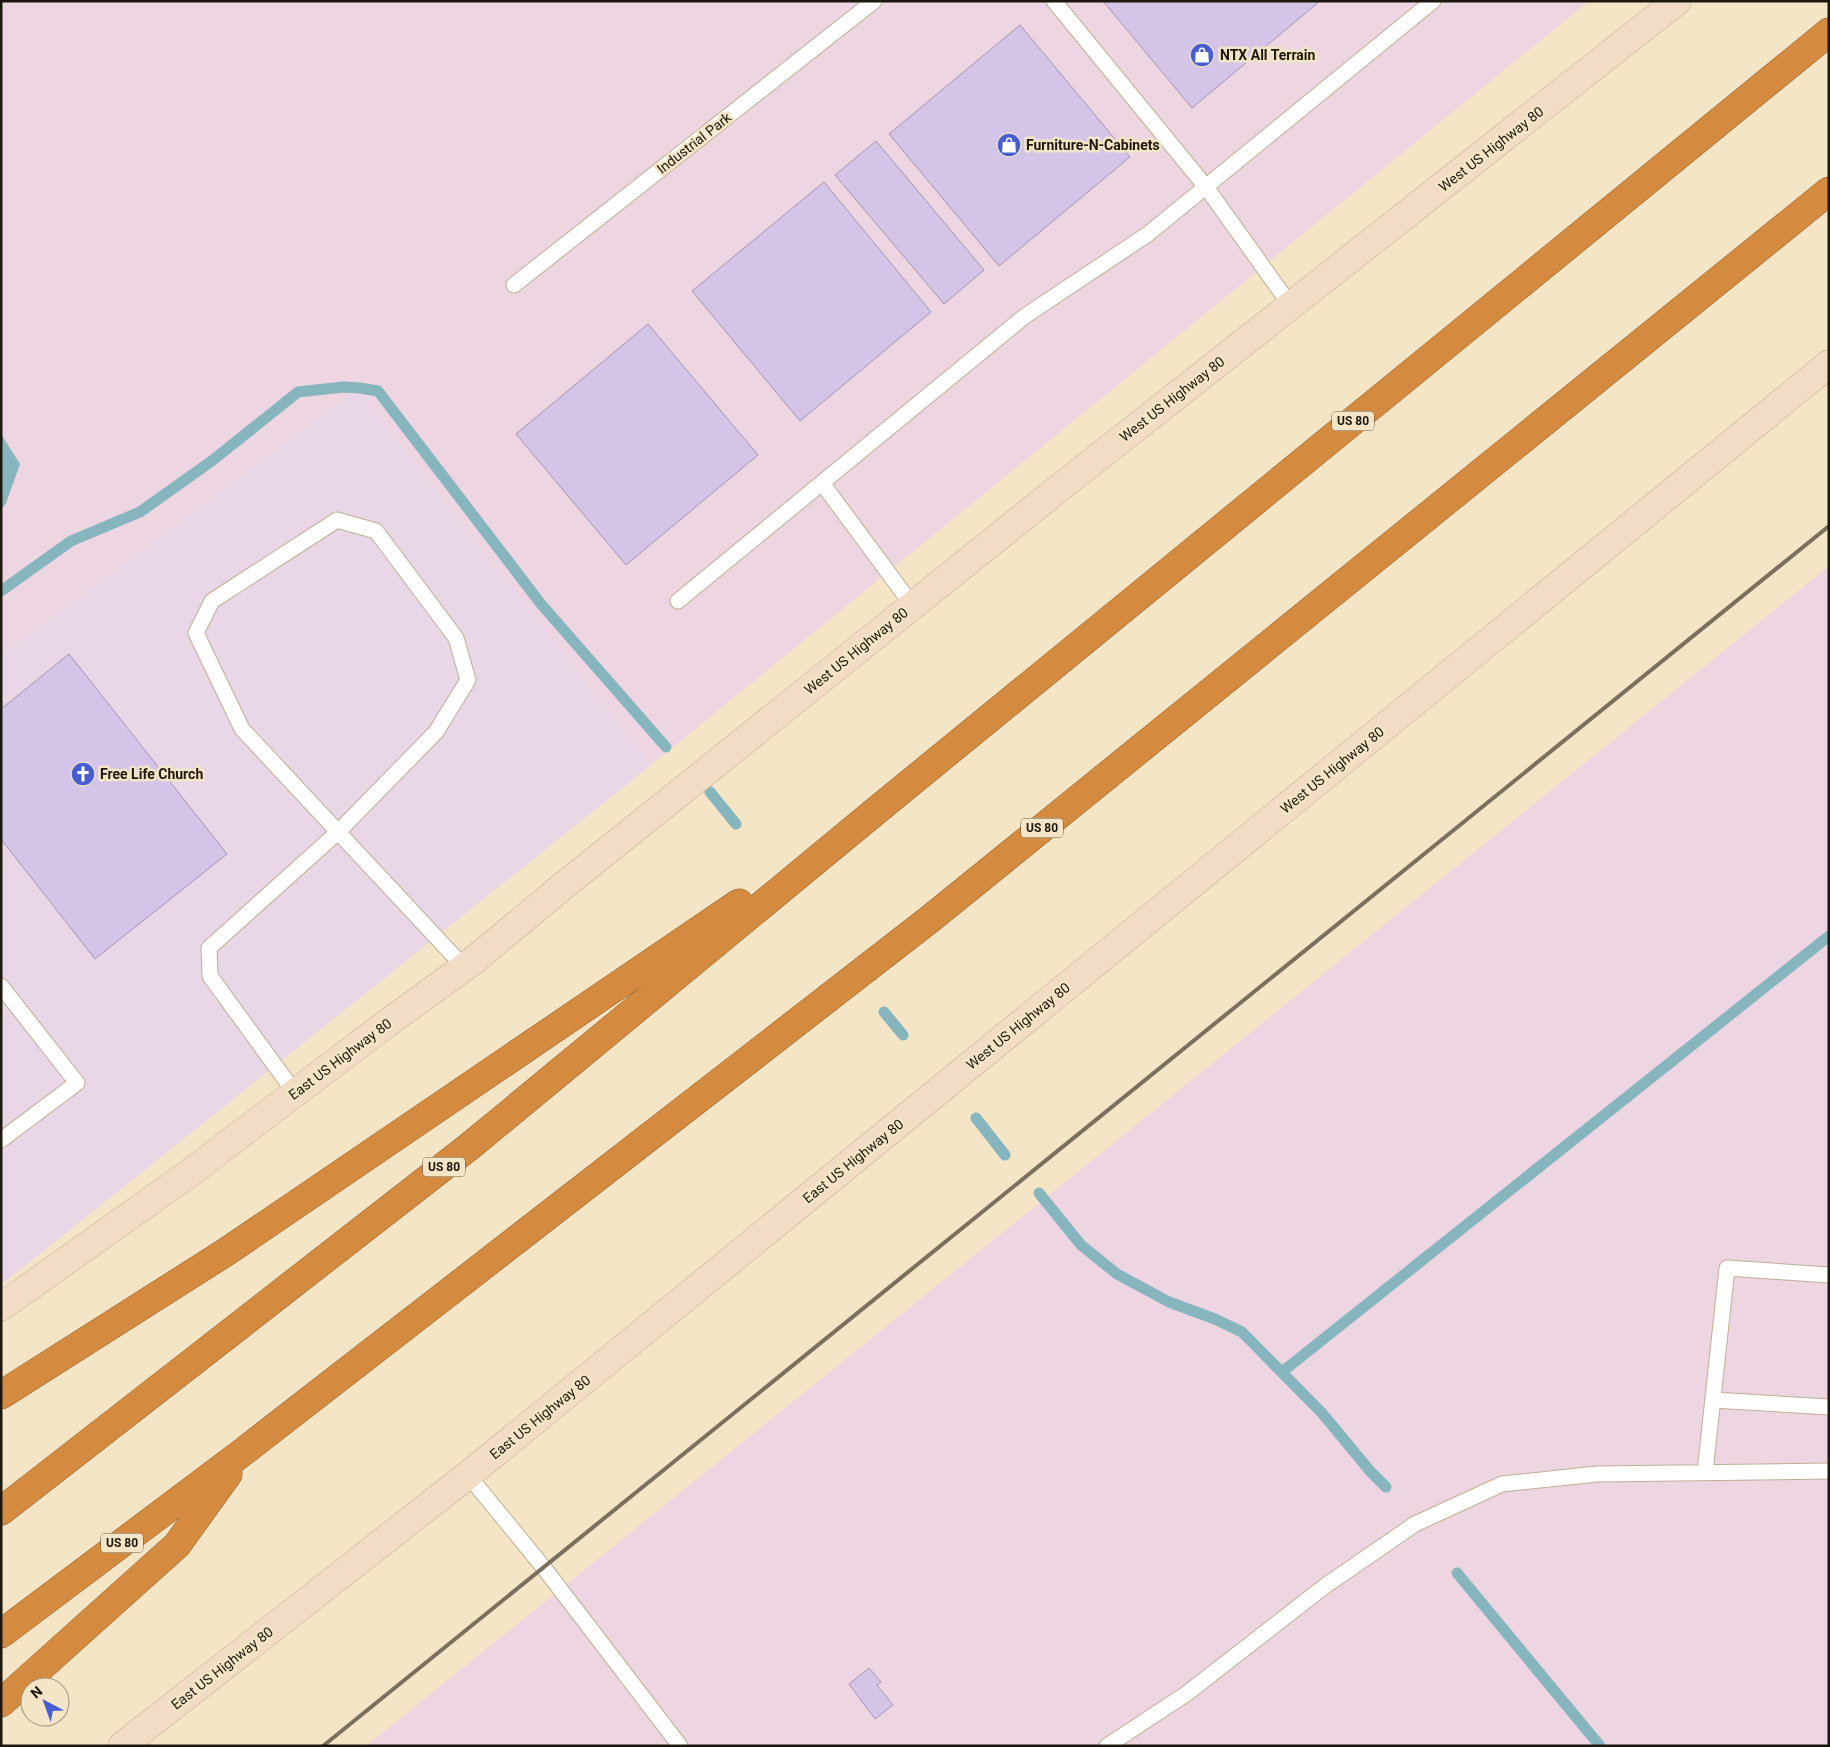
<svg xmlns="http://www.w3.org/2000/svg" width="1830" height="1747" font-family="Roboto,sans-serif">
  <rect width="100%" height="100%" fill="#f4e5c7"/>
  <path fill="#e9d7e7" d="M357,389l294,376 -650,520v-630z"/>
  <path fill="#edd6e2" d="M1,1h1588l-938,764 -294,-376 -356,266z
    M1829,566v1180h-1463z"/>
  <path fill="#86b5bd" d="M1,434l19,30 -14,39 -5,7z"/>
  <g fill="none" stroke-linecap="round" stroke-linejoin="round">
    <path stroke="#86b5bd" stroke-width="11" d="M1,591l70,-50 69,-29 73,-52 85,-68 45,-5 17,1 18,3 163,213 125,143
      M710,792l26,32
      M884,1012l19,23
      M976,1118l29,37
      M1039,1193l42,52 36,29 52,28 46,17 27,13 80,81 48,58 16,16
      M1282,1372l547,-436
      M1457,1573l143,173"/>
  </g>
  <path fill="#d3c4e8" stroke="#a195b1" d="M1103,1h217l-128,107z
    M1020,25l110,132 -131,109 -110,-132z
    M876,141l108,129 -40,34 -109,-129z
    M824,182l107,130 -131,109 -108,-130z
    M648,324l110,131 -132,110 -110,-131z
    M69,654l158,200 -132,105 -94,-120v-130z
    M869,1668l12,14 -4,3 16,20 -18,14 -26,-35z"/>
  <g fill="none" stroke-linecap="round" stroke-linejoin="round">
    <g stroke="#beaf92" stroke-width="17">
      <path id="service" d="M1054,1l152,186 85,119
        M514,285l360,-284
        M822,483l91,123
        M678,601l347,-285 123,-82 285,-233
        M1,986l76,97 -76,57
        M295,1093l-85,-117 -1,-28 129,-116 98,-100 32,-52 -12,-42 -80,-107 -39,-11 -125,81 -16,32 46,96 222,238
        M1713,1400l116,7
        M1705,1472l22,-204 102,7
        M468,1475l76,93 136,178
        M1107,1746l79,-52 139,-108 90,-62 87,-40 95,-10 232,-3"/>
    </g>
    <g stroke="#beaf92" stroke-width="29">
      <path id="secondary" d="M1,1307l186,-132 199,-151 87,-63 84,-70 501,-402 619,-488
        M122,1746l346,-271 1361,-1111"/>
    </g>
    <g stroke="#94632e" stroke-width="29">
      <path id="motorway" d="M1,1395l225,-143 513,-349
        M1,1511l469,-365 407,-336 952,-778
        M1,1634l242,-182 687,-533 899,-728
        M1,1703l176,-158 51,-71"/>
    </g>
    <use href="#service" stroke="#fff" stroke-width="15"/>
    <use href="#secondary" stroke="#f2dcc6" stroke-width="28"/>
    <use href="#motorway" stroke="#d48b40" stroke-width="28"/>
    <path stroke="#7a705d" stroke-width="4" d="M323,1746l1506,-1220"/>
  </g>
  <defs>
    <g id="shop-disc" transform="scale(1.25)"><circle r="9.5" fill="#465ed2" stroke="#f4e5c7"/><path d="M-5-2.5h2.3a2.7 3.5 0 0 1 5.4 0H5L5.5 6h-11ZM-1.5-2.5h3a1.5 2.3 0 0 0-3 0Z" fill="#fff"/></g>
    <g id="church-disc" transform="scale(1.25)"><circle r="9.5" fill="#465ed2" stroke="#f4e5c7"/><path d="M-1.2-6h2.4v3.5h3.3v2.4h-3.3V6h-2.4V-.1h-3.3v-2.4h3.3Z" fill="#fff"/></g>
  </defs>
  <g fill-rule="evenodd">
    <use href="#shop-disc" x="1202" y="55"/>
    <use href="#shop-disc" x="1009" y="145"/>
    <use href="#church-disc" x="83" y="774"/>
  </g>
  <g text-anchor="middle" stroke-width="5" stroke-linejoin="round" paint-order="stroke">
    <g fill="#f4e5c7" stroke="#5e5645" stroke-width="1">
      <rect x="1332" y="411.5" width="42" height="19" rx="4"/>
      <rect x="1021" y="818.5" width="42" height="19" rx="4"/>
      <rect x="423" y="1157.5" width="42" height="19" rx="4"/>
      <rect x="101" y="1533.5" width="42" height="19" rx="4"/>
    </g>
    <g font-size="12" font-weight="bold" fill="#1d180d">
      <text x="1353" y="425">US 80</text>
      <text x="1042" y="832">US 80</text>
      <text x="444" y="1171">US 80</text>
      <text x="122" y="1547">US 80</text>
    </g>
    <g font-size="14" font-weight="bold" fill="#1d180d" stroke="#f4e5c7" text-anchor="start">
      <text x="1220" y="60">NTX All Terrain</text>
      <text x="1026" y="150">Furniture-N-Cabinets</text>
      <text x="100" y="779">Free Life Church</text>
    </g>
    <g font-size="14" fill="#1d180d" stroke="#f4e5c7">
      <text transform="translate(694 143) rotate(-38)" y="5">Industrial Park</text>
      <text transform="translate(1491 149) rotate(-38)" y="5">West US Highway 80</text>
      <text transform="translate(1172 399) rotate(-38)" y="5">West US Highway 80</text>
      <text transform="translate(856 651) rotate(-39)" y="5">West US Highway 80</text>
      <text transform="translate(1332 770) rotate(-39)" y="5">West US Highway 80</text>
      <text transform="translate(1018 1026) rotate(-39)" y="5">West US Highway 80</text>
      <text transform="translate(340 1059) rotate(-37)" y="5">East US Highway 80</text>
      <text transform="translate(853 1161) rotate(-39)" y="5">East US Highway 80</text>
      <text transform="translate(540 1417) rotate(-39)" y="5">East US Highway 80</text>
      <text transform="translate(222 1668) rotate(-38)" y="5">East US Highway 80</text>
    </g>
  </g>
  <rect width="1830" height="1747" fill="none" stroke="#1d180d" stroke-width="5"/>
  <g transform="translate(45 1702) rotate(319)"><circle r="24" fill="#f4e5c7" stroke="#9e937d"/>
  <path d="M0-4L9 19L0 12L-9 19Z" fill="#465ed2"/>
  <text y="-8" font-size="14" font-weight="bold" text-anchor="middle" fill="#1d180d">N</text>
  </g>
</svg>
